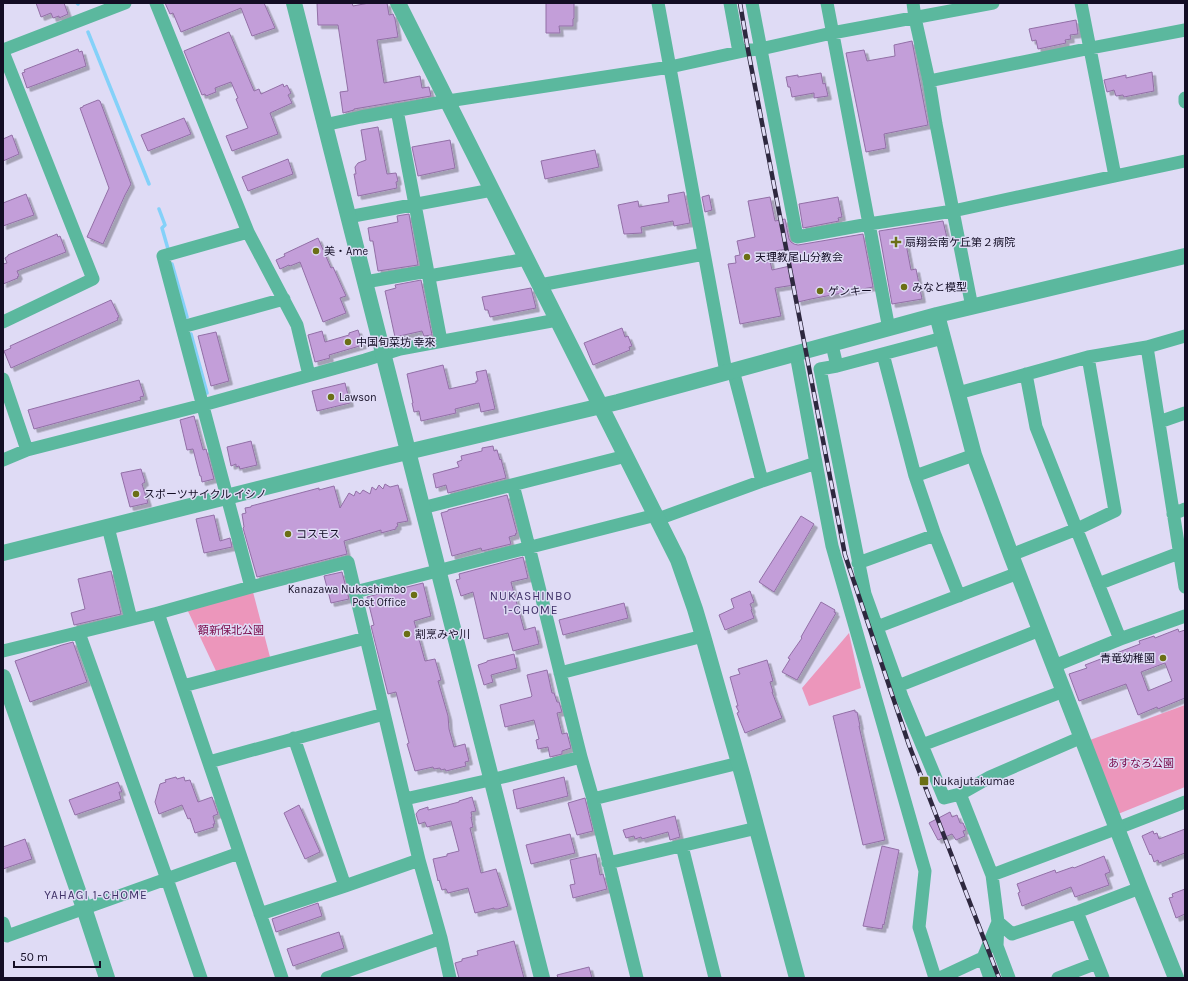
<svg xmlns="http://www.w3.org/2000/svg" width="1188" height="981" font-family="Karla,'Noto Sans JP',sans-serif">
  <defs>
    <filter id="shadow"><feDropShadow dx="3.5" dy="3.5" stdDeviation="0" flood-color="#0004"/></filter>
  </defs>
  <rect width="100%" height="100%" fill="#dfdbf5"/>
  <path fill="#ec96bb" d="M253,592l17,65 -54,14 -29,-62z
    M849,633l12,55 -52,18 -7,-18z
    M1185,705v82l-67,27 -28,-74z"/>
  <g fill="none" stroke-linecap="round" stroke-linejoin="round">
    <path stroke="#84d1f9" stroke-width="3.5" d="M77,3l1,1
      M88,32l61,152
      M159,209l6,16 -3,3 6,21
      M172,264l15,53
      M191,334l16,59"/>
  </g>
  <path fill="#c39ed9" stroke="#926fa6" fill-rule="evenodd" filter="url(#shadow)" d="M36,3h28l4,11 -9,4v-2l-6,2 -2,-5 -10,4z
    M165,3h99l11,25 -23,8 -11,-28 -60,24 -8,-19 -3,1z
    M317,3h35l1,3 16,-3h18l2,12 4,-1 2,5 3,18 -21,3 7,43 36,-7 2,12 7,-1 2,9 -77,13v1l-11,3 -3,-21 8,-1 -10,-66h-20z
    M546,3h28v15l-1,1v7h-14l1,7h-14z
    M1076,20l2,14 -8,1 1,4 -6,1 1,3 -28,6 -2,-9 -4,1 -3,-12z
    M229,32l25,59 5,-2 2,5 22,-10 1,3 3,-2 4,8 -3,2 4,8 -22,10 8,21 -46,17 -6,-15 22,-8 -12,-29 2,-1 -7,-16 -16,6 1,4 -10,4 -1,-2 -3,1 -18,-44z
    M912,41l16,84 -44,9 2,14 -20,4 -20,-99 18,-3 3,11 28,-5 -1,-11z
    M78,49l1,3 3,-1 4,15 -59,22 -5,-15 3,-1 -1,-2z
    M1152,72l2,19 -30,6 -1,-2 -7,1 -2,-6 -7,2 -3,-12 22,-5v3z
    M821,73l2,11 2,-1 3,13 -14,2v-5l-22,4 -2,-10h-2l-2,-10 12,-2v2z
    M98,100l2,1 31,83 -6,11 -22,49 -16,-7 22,-49 -29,-80 3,-1v-1z
    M184,118l7,16 -43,17 -7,-16z
    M378,127l9,47 9,-1 2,8 -2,1 1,6 -39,8 -4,-22h2l-1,-7 3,-4 8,-3 -5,-30z
    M12,135l7,19 -16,7v-22z
    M450,140l5,28 -37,8 -6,-29z
    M595,150l4,17 -54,12 -4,-18z
    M288,159l5,15 -45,17 -6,-14z
    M684,192l6,31 -16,3 -1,-5 -32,6 1,6 -18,1 -6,-29 20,-4 1,6 30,-5 -1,-7z
    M26,194l8,21 -31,11v-23z
    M709,195l3,15 -7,2 -3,-15z
    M770,197l5,24 10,-2 4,20 2,3 3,2 4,1 65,-11 10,53 -62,12 -13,3 -4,-17 -19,3 6,28 -41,8 -12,-60 8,-1 -1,-7 5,-1 -3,-14 18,-4 -7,-36zM787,249l3,17 -18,4 -4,-18z
    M838,197l4,20 -4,1 1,3 -36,7 -4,-24z
    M409,214l9,51 -40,6 -5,-30h-3l-2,-13 30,-6 -1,-6z
    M943,221l4,17 -13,3 -1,-2 -27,5 5,26 5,-1 6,30 -30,5 -13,-73z
    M57,234l1,3 2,-1 6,16 -49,19 2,5 -2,1 1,1 -15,6v-20l4,-1 -2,-5 3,-2v-1z
    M318,238l13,30 2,-1 13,29 -6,2 6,15 -23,9 -23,-60 -10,4 -1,-1 -9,4 -4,-9 9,-4 -1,-2z
    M421,280l11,55 -8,1 -2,-5 -27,6 -10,-46 11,-3 -1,-3z
    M531,288l5,20 -46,9 -2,-7h-3l-3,-13z
    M111,300l8,17 -2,1 1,2 -107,48 -7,-17 7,-3 -1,-2z
    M622,328l3,9 3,-1 4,10 -3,1 1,3 -37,15 -9,-22z
    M358,330l5,15 -34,10 1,3 -15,4 -7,-27 14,-4 3,11 24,-7v-2z
    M216,332l13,49 -18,5 -13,-50z
    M443,365l6,24 27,-6v-2h2l-2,-9 10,-2 9,39 -14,3 -2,-9 -24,6 1,4 -35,8 -2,-10 -5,1 -2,-9h1l-6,-29z
    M139,380l5,16 -4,1 1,3 -107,29 -6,-19z
    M345,383l5,20 -33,8 -5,-20z
    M194,416l9,34 3,-1 8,30 -12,3 -1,-6h-1l-7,-27 -6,1 -7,-30z
    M251,441l6,24 -17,4 -1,-3 -3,1v-3l-5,2 -4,-19z
    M493,446l1,5 3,-1 3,10 1,-1 5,19 -58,15 -2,-8 -10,3 -3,-14 26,-7 -2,-5 5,-2 -1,-4 21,-5v-3z
    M141,469l4,13 -3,2 6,19 -18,4 -9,-34z
    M385,484l5,3 8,-2 10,36 -11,2 1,3 -2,1v2l-15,4v-3l-37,11 3,13 -90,23 -14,-49 1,-1 -2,-13 4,-1 -1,-5 6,-1v-1l68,-18v2l15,-4 6,22 9,-15 5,3 2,-5 4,3 3,-4 7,4 2,-7 4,3 3,-5 4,4z
    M507,495l10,38 -2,1 1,1 -7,2 2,7 -29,7 -1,-3 -29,8 -11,-43 7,-2v-1z
    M214,515l6,26 10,-3 2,9 -28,6 -8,-34z
    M801,516l13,8 -40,68 -15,-10z
    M523,557l5,21 -17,4 13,48 11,-3 4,17 -26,7 -5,-18 -24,6 -11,-47 -12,4 -5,-16 4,-1 -1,-5z
    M111,571l10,43 -47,11 -3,-12 14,-4 -7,-30z
    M342,572l7,27 -18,4 -7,-27z
    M423,583l8,33 -17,5 11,40 10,-2 6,21 -3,1 10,35 1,13 5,18 11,-3 4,17 -4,1 1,4 -20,5 -1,-2 -4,1 -1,-2 -6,1 -1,-2 -18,4 -8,-27 2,-1 -13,-51 -8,2 -17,-68 3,-1 -7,-28z
    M750,591l4,11 -4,2 2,5 -1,1 3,8 -29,12 -6,-15 15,-7 -3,-9z
    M821,602l14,8 -1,2 2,1 -39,67 -15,-8 8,-13 -2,-1 14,-20 -1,-1z
    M624,603l4,15 -65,17 -4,-15z
    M1178,629l1,3 6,-2v68l-27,11 -1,-2 -19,8 -12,-31 -47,17 -10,-27 18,-6 -2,-3 55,-21 -1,-3 15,-5 1,2zM1165,663l7,18 -24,10 -7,-19z
    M73,642l14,40 -57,20 -15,-41 47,-16z
    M514,654l3,14 -26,7 2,7 -9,3 -6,-20 9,-3v-1z
    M767,660l6,21 -3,1 3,10h-1l10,26 -37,15 -8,-20 2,-1 -3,-6h2l-8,-29 10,-3 -2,-5z
    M547,670l5,23h2l3,9h2l3,10 -5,1 5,21 5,-1 4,15 -9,3v3l-12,3 -2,-10 -10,2 -2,-9 3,-1 -5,-19 -29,7 -5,-22 31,-8 1,-1 -5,-21z
    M855,710v2h2l3,14h-1l26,114 -22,5 -30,-129z
    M176,777l1,2 7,-2 1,4 5,-1 8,22 14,-5 6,17 -5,2 2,8h-2l1,3 -19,6 -5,-15 -2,1 -6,-14 -23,9 -4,-12 5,-18 6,-2 -1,-2z
    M564,777l4,19 -51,13 -4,-19z
    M118,782l4,10h-3l2,7 -46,16 -6,-15z
    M472,797l4,14 -5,1 1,5h-1l2,10 -3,1 11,45 15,-4 12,37 -10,3h-4v-1l-19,5 -7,-25 -20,5 -2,-4 -4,1 -3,-10 -1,1 -5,-22 14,-3v-2l12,-3 -8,-30 -24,6 -2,-5 -6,2 -3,-10 3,-4 9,-3v3l31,-8v-1z
    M585,798l8,33 -16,4 -9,-32z
    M299,805l21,47 -15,7 -21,-46z
    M950,812l2,5 5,-2 3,8h3l3,7 -3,1 2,5 -9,4 -4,-6 -14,6 -9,-17z
    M675,816l5,21 -10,3 -2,-8 -26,7 -1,-2 -6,2 -1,-3 -8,2 -3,-8z
    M1185,829v24l-26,10 -1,-3 -4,2 -2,-6 -1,-2 -1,1 -8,-19 11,-5 1,3 3,-1 2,6z
    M570,834l5,19 -44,11 -5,-19z
    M25,839l7,20 -29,10v-22z
    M882,846l17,4 -15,75 -1,-1 -1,5 -19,-3z
    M596,854l4,21 3,-1 4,15 -34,9 -3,-13 5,-1 -5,-24z
    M1104,856l6,16 -5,2 4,11 -34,12 -4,-10 -49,19 -4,-13 2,-1 -3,-8 38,-14 1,3 17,-6 1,1z
    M1185,889v25l-9,4 -7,-20 4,-1 -1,-3z
    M318,903l4,13 -46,16 -4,-13z
    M339,932l5,16 -51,18 -6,-17z
    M514,941l10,37h-65l-4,-15 7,-2v-2l16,-4 -1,-4z
    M589,967l3,11h-34l-1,-3z"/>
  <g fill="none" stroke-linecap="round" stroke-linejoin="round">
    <path stroke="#5bb89e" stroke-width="13" d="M156,3l92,229 -85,24 88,331
      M658,3l68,369
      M730,3l9,49
      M752,3l45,234 72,-13 84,-13 -17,-87 -7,-43 -14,-63 -2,-15
      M827,3l62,326
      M3,50l122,-47
      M3,52l90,227 -90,43
      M929,81l162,-33 94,-18
      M1185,98v4
      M397,110l44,231
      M324,125l37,-8 87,-16 222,-34 78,-17 13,-1 71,-16 161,-30
      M1115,176l70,-15
      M348,217l144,-27
      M248,232l49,93 12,50
      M429,276l98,-17
      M365,282l63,-11
      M540,285l164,-31
      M972,307l-19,-96 162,-35 -34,-173
      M182,327l102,-28
      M832,345l5,21 -17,3 45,225 37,103 42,101 16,-4 32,81 6,47 -1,24 12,32
      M1147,347l38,-11
      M796,354l20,109 16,83 93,325 -6,56 16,51
      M883,354l32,122
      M837,366l106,-28
      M733,370l29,111
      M1026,374l10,53 84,212 65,-23
      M3,379l24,71 176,-45 162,-45 35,-11 157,-29
      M958,393l130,-36 59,-10 38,240
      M1159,422l26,-9
      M3,460l24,-10
      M513,485c24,90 45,181 68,272
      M422,508l204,-52
      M1173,514l12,-5
      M658,519l104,-38 54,-18
      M108,527l23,92
      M935,535l24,61
      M1011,555l66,-26 38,-18 -27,-154
      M858,563l77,-28 -20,-59 59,-21
      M1098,584l81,-31
      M355,592l301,-77
      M158,613l124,365
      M877,627l141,-54
      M79,633l88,246 34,99
      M3,651l155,-38 93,-26 97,-25 71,298 22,78 9,40
      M1054,666l69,-28
      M560,673l143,-37
      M183,686l183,-48
      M898,686l142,-56
      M294,738l51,148
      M922,745l142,-54
      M209,762l175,-48
      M960,794l30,-17 92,-40
      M405,799l98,-22 78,-20 12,42 44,179
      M593,799l146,-36
      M682,846l33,132
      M608,863l149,-35
      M992,875l126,-47 67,-26
      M1077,912l26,66
      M260,914l85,-28 74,-26
      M3,923l4,13 232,-83
      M983,958l7,20
      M327,978l114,-40
      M940,978l43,-20 15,-36 14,12 65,-22 63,-24
      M1058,978l39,-15"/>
    <path stroke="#5bb89e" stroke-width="16" d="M294,3l248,975
      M398,3l280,557 17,49 8,27 40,141 54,201
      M937,315l37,140 4,11 33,89 129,333 36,90
      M3,553l379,-95 236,-56 319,-87 248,-59
      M3,677l81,231 23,70"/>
    <g stroke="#2e283f" stroke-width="4.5">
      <path id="rail" d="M740,3l8,47 97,505 64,190 90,233"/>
    </g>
    <use href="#rail" stroke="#dfdbf5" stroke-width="3" stroke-dasharray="9" stroke-linecap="butt"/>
  </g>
  <g fill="#6b6f15" stroke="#dfdbf5" stroke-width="1.5">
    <path d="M894 236h4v4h4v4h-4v4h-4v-4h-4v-4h4z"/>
    <circle cx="316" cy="251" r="4"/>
    <circle cx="747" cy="257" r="4"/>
    <circle cx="904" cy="287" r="4"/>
    <circle cx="820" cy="291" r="4"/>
    <circle cx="348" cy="342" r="4"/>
    <circle cx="331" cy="397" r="4"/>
    <circle cx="136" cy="494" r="4"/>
    <circle cx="288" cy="534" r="4"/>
    <circle cx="414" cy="595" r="4"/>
    <circle cx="407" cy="634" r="4"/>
    <circle cx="1163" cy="658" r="4"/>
    <rect x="919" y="776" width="10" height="10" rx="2"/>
  </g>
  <g text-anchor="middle" stroke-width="3" stroke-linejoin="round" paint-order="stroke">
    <g font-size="11" fill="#130d24" stroke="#dfdbf5" text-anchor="start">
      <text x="905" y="246">扇翔会南ケ丘第２病院</text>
      <text x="324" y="255">美・Ame</text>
      <text x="755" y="261">天理教尾山分教会</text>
      <text x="912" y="291">みなと模型</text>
      <text x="828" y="295">ゲンキー</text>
      <text x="356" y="346">中国旬菜坊 幸來</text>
      <text x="339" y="401">Lawson</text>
      <text x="144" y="498">スポーツサイクル イシノ</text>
      <text x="296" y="538">コスモス</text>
      <text x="406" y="593" text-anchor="end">Kanazawa Nukashimbo<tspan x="406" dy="13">Post Office</tspan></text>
      <text x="415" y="638">割烹みや川</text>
      <text x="1155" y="662" text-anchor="end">青竜幼稚園</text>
      <text x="933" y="785">Nukajutakumae</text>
    </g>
    <g font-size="11" fill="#780849" stroke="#dfdbf5">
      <text x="231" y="634">額新保北公園</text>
      <text x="1141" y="767">あすなろ公園</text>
    </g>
    <g font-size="12" letter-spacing="1" fill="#3f3167" stroke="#dfdbf5">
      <text x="531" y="600">NUKASHINBO<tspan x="531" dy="14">1-CHOME</tspan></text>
      <text x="96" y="899">YAHAGI 1-CHOME</text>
    </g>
  </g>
  <rect width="1188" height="981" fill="none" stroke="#130d24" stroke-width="8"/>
  <path d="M14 961v6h86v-6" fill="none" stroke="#130d24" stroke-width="2"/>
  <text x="20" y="961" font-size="12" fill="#130d24" stroke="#dfdbf5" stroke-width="3" paint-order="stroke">50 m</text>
</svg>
